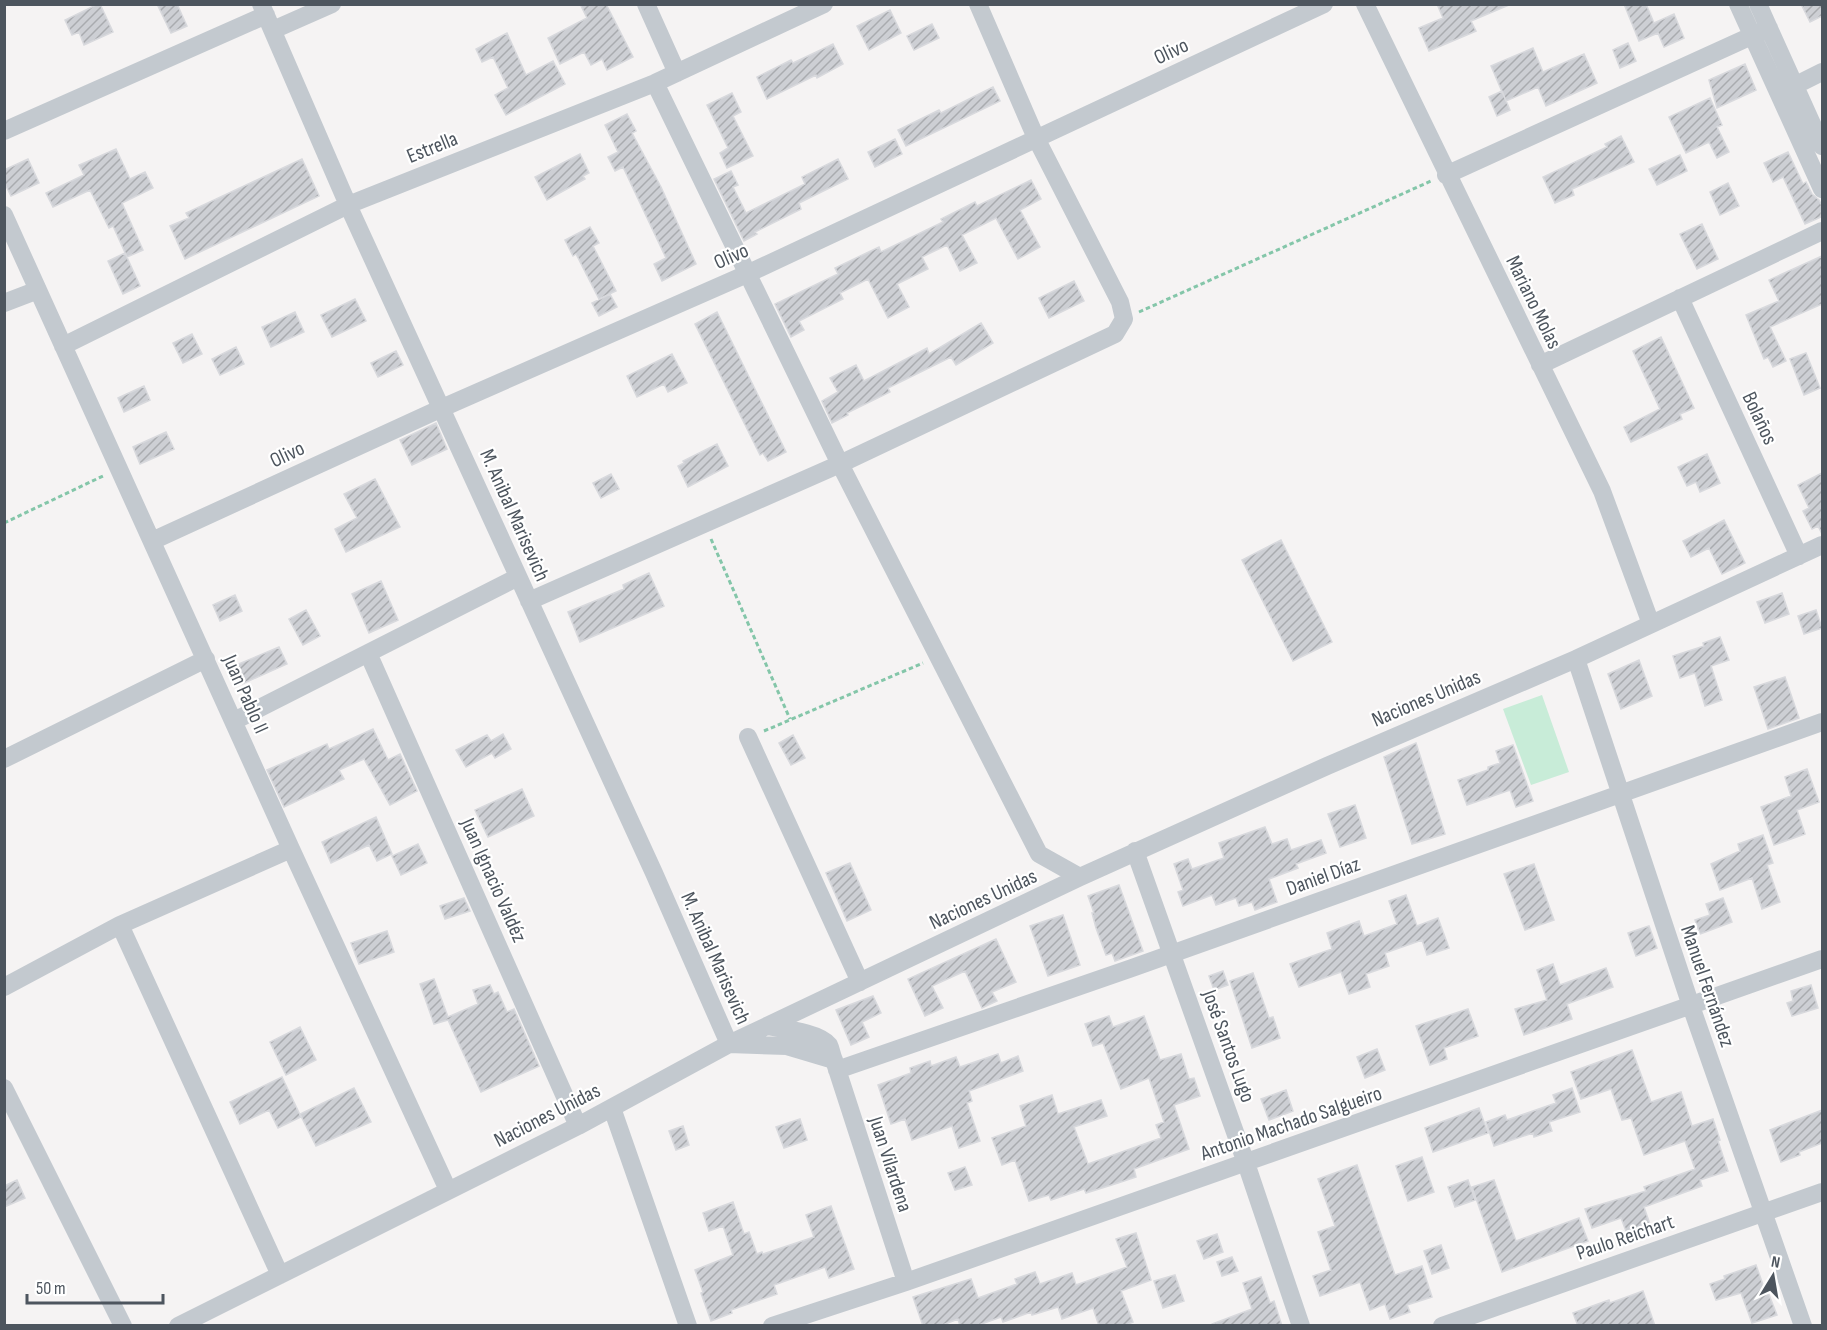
<svg xmlns="http://www.w3.org/2000/svg" width="1827" height="1330" font-family="'Sofia Sans Condensed',sans-serif">
  <defs>
    <pattern id="building-hatch" width="6" height="6" patternUnits="userSpaceOnUse" patternTransform="scale(1.5)"><rect width="6" height="6" fill="#cdcfd4"/><path d="M-1 1l2-2M0 6l6-6M5 7l2-2" fill="none" stroke="#a9abaf"/></pattern>
  </defs>
  <rect width="100%" height="100%" fill="#f5f3f3"/>
  <path fill="#c8ecd8" d="M1542,695l27,77 -38,13 -28,-76z"/>
  <path fill="url(#building-hatch)" stroke="#d8d9dd" stroke-width="1.5" d="M98,4h2l13,28 -29,13 -5,-13 -7,3 -7,-15z
    M157,4h20l10,22 -16,7z
    M580,4h26l27,53 -26,13 -5,-11 -11,6 -7,-13 -24,12 -12,-26 39,-20z
    M1437,4h72v1l-38,16 5,10 -47,20 -10,-23 24,-10z
    M1624,4h22l8,19 20,-9 10,24 -20,9 -6,-14 -19,8z
    M1801,4h21v12l-12,6z
    M890,10l11,23 -32,17 -12,-24z
    M932,24l7,14 -25,12 -7,-14z
    M507,33l19,42 27,-14 12,23 -59,31 -11,-20 13,-7 -15,-31 -11,5 -6,-13z
    M1628,43l8,18 -16,7 -7,-18z
    M833,44l10,20 -26,14 -1,-3 -49,24 -10,-22 34,-17 2,3z
    M1533,48l10,24 41,-18 13,29 -51,23 -8,-19 -32,14 -15,-35z
    M1745,64l11,26 -39,18 -8,-28z
    M993,87l7,14 -94,45 -8,-16 41,-20 2,3z
    M1502,91l8,19 -13,6 -8,-19z
    M732,93l9,19 -8,4 20,40 -26,12 -7,-15 8,-5 -21,-43z
    M1710,98l12,27 -5,2 12,25 -12,6 -8,-16 -23,11 -17,-36z
    M627,114l9,17 -4,2 29,54 35,77 -34,17 -8,-17 12,-6 -43,-91 -8,4 -7,-14 10,-5 -13,-27z
    M1621,136l13,26 -62,27 2,6 -19,8 -12,-26 64,-30 -2,-3z
    M895,139l7,15 -27,13 -7,-15z
    M116,149l14,30 15,-7 8,16 -31,15 21,47 -16,7 -14,-31 -4,2 -19,-38 -37,17 -7,-14 38,-18 -5,-10z
    M1788,152l15,32 3,-2 6,12 7,6 3,6 -1,11 -16,7 -22,-47 -10,5 -9,-19z
    M580,154l9,19 -6,3 2,3 -38,21 -12,-23z
    M1680,155l7,16 -30,14 -8,-16z
    M28,159l11,24 -28,13 -7,-14v-12z
    M302,159l17,37 -134,63 -15,-33 19,-8 -3,-5z
    M838,159l10,20 -49,24 2,6 -46,23 2,2 -13,7 -30,-62 17,-8 7,14 -5,2 13,26 59,-29 -3,-7z
    M1031,180l10,19 -21,11 20,37 -22,12 -22,-41 -34,17 15,28 -17,8 -13,-26 -25,12 6,12 -31,15 12,23 -21,11 -20,-39 -28,14 3,6 -44,22 5,9 -13,7 -16,-33 63,-30 -3,-6 44,-21 2,5 62,-30 -2,-3 34,-17 2,4z
    M1728,183l11,23 -19,9 -10,-23z
    M1702,224l16,35 -21,10 -17,-35z
    M590,227l9,16 -6,3 23,45 -17,8 -23,-45 -3,2 -8,-16z
    M125,253l15,33 -17,8 -15,-33z
    M1822,256v48l-52,23 16,34 -13,6 -5,-10 -4,2 -18,-44 33,-14 -10,-21z
    M1074,281l10,20 -35,17 -10,-20z
    M610,294l7,13 -18,9 -7,-13z
    M355,299l11,22 -34,16 -11,-22z
    M295,312l9,20 -33,15 -9,-20z
    M717,312l69,140 -18,9 -5,-8 -3,2 -65,-131z
    M981,323l12,20 -37,22 -5,-8 -63,31 2,4 -43,21 1,2 -16,8 -10,-22 16,-9 -8,-14 26,-13 8,16 63,-33 2,6z
    M192,334l10,20 -19,9 -10,-20z
    M1661,337l33,71 -14,6 2,5 -51,23 -7,-15 36,-18 -27,-58z
    M236,347l8,17 -24,11 -8,-16z
    M396,351l7,14 -25,12 -7,-14z
    M1806,353l14,35 -16,7 -14,-36z
    M672,354l15,29 -19,9 -4,-8 -27,13 -10,-21z
    M144,386l6,14 -26,12 -6,-14z
    M436,423l11,26 -35,16 -12,-25z
    M166,432l8,17 -34,15 -7,-17z
    M717,444l11,22 -40,21 -10,-21 6,-3 -1,-2z
    M1707,454l13,29 -20,9 -4,-10 -9,4 -9,-19z
    M1822,473v61l-4,-8 -6,3 -9,-18 6,-3 -11,-23z
    M611,474l8,15 -18,9 -8,-15z
    M375,479l25,48 -54,25 -11,-23 22,-11 -13,-24z
    M1724,520l21,43 -23,11 -13,-26 -18,9 -8,-16z
    M1281,540l51,102 -39,19 -51,-101z
    M649,573l15,33 -84,36 -12,-30 56,-23 -1,-4z
    M381,581l17,39 -29,13 -17,-39z
    M1782,593l7,21 -24,9 -8,-21z
    M235,595l7,16 -22,10 -7,-16z
    M306,610l14,26 -17,9 -14,-26z
    M1816,610l6,18 -18,6 -6,-18z
    M1720,637l9,23 -18,6 11,34 -17,6 -10,-33 -15,5 -7,-22 31,-10 -1,-3z
    M279,647l8,17 -45,20 -8,-18z
    M1639,660l13,36 -31,13 -13,-35z
    M1785,677l14,41 -31,11 -14,-42z
    M373,729l15,31 12,-6 17,37 -27,14 -26,-46 -25,11 5,9 -60,28 -17,-37 60,-26 2,5z
    M503,734l8,15 -16,9 -3,-5 -26,14 -10,-17 31,-15 4,6z
    M793,735l12,23 -14,7 -12,-22z
    M1416,743l29,91 -33,10 -28,-87z
    M1513,745l20,56 -17,6 -6,-17 -43,15 -9,-25 30,-10v-3l12,-4 -4,-12z
    M1807,769l12,33 -22,8 8,24 -31,11 -13,-38 30,-11 -6,-19z
    M522,789l12,27 -46,21 -13,-27z
    M1355,805l11,33 -26,9 -12,-33z
    M376,817l16,37 -15,7 -8,-16 -38,18 -9,-21z
    M1265,827l7,17 15,-5 4,11 30,-10 5,13 -30,11 2,4 -29,11 8,23 -22,8 -3,-8 -13,4 -3,-8 -20,7 -4,-10 -29,11 -5,-14 5,-2 -9,-26 14,-5 4,10 32,-11 -5,-15z
    M1763,835l10,28 -6,2 13,37 -18,7 -10,-31 -32,12 -9,-26 29,-13 -2,-7z
    M418,844l9,19 -26,12 -9,-19z
    M850,863l21,47 -24,11 -21,-48z
    M1534,864l20,56 -29,10 -21,-56z
    M1119,885l24,66 -28,10 -3,-8 -6,2 -10,-27 -4,-15h2l-6,-17z
    M1406,895l11,31 21,-8 11,30 -22,7 -5,-15 -37,13 4,13 -23,8 4,13 -21,7 -8,-22 -42,15 -9,-23 42,-15 -5,-16 32,-12 5,15 33,-12 -8,-23z
    M464,898l6,13 -25,8 -5,-13z
    M1723,898l9,24 -32,12 -5,-14 15,-5 -4,-11z
    M1063,915l17,50 -32,11 -18,-50z
    M1649,926l8,22 -21,8 -8,-23z
    M387,931l7,21 -35,12 -8,-21z
    M996,939l20,43 -24,10 5,9 -15,7 -17,-37 -33,15 11,22 -18,8 -17,-37z
    M1553,964l7,21 46,-17 7,19 -46,17 5,15 -48,16 -9,-26 32,-9 -10,-30z
    M1223,971l5,14 -14,5 -5,-14z
    M1253,973l16,45 4,-1 7,21 -28,10 -22,-67z
    M434,979l14,38 30,-13 -5,-14 17,-5 4,9 4,-2 9,20 7,-3 25,57 -58,26 -33,-72 -14,4 -14,-40z
    M1811,985l7,23 -26,8 -5,-13 6,-2 -2,-10z
    M873,996l8,17 -19,9 7,15 -18,8 -15,-35z
    M1468,1009l10,27 -34,12 3,11 -17,6 -14,-39z
    M1109,1016l4,11 31,-11 16,44 21,-6 8,25 5,-1 6,18 -26,9 15,44 -55,20 2,8 -18,6 -32,10 -2,-4 -33,11 -2,-5 -20,6 -14,-41 -13,5 -10,-27 34,-12 -6,-20 32,-11 6,19 43,-14 6,16 -33,11 14,37 73,-26 -5,-13 8,-3 -15,-44 -28,11 -18,-46 -10,3 -8,-22z
    M300,1027l16,33 -30,15 -16,-33z
    M1377,1049l8,21 -20,8 -8,-21z
    M1632,1050l19,52 30,-10 11,34 21,-7 7,21 -2,1 10,30 -28,9 2,6 -58,21 8,23 -23,9 -8,-21 -29,10 -7,-19 61,-18 -2,-4 51,-18 -10,-28 -41,14 -13,-37 -9,2 -11,-31 -30,10 -10,-27z
    M998,1054l3,9 17,-7 5,15 -54,20 3,10 -5,2 13,38 -21,7 -7,-22 -40,14 -7,-21 -14,5 -13,-39 33,-12 -1,-5 20,-7 1,5 25,-9 4,10z
    M282,1077l19,40 -23,11 -9,-18 -29,14 -10,-22z
    M354,1088l17,34 -55,24 -16,-32z
    M1572,1088l8,24 -31,10 3,9 -18,6 -1,-4 -39,13 -8,-24 19,-7 2,5 49,-17 -3,-8z
    M1286,1090l7,21 -24,9 -8,-21z
    M1479,1108l9,25 -55,19 -8,-24z
    M1822,1110v33l-23,9 1,3 -19,7 -11,-32z
    M800,1119l7,21 -23,8 -8,-21z
    M683,1126l6,19 -13,5 -7,-19z
    M1422,1157l12,35 -26,9 -12,-35z
    M1357,1165l38,110 27,-9 10,31 -25,8 3,7 -20,7 -5,-15 -15,6 -10,-28 -40,14 -7,-20 18,-6 -13,-38 17,-6 -17,-47z
    M965,1167l7,18 -17,5 -7,-17z
    M17,1180l8,18 -21,9v-21z
    M1468,1180l7,20 -20,7 -7,-20z
    M1494,1180l22,61 63,-23 9,23 -86,31 -30,-85z
    M733,1202l11,32 5,-2 8,22 5,-2 1,2 51,-17 -8,-22 25,-9 23,63 -25,9 -4,-11 -51,18 3,9 -46,16 1,3 -21,8 -10,-28 2,-1 -8,-22 38,-15 -10,-29 -14,5 -6,-18z
    M1136,1233l15,47 -30,11 12,31 -10,4h-24l-6,-18 -31,11 -4,-12 -26,8 -1,-3 -28,10 -2,-5 -25,9h-16l-2,-7 -18,7h-17l-10,-29 58,-18 7,19 39,-14 -2,-5 20,-7 5,12 32,-11 4,12 51,-18 -11,-28z
    M1217,1234l6,18 -19,7 -7,-18z
    M1441,1245l8,23 -17,6 -8,-23z
    M1232,1257l6,14 -16,5 -5,-14z
    M1756,1265l10,28 2,-1 9,23 -25,8 -11,-30 -25,7 -6,-16 15,-5 -1,-3z
    M1175,1275l9,26 -21,7 -9,-27z
    M1261,1277l9,26 4,-2 8,25h-70v-2l40,-15 -9,-26z
    M1643,1291l12,35h-77l-5,-13 36,-13 1,3z"/>
  <g fill="none" stroke-linecap="round" stroke-linejoin="round">
    <path stroke="#84c6a9" stroke-width="3" stroke-dasharray="4.5 3" stroke-linecap="butt" d="M1139,312l292,-131
      M4,523l99,-47
      M711,539l79,180
      M764,731l159,-68"/>
    <path stroke="#c3c9cf" stroke-width="18" d="M261,4l87,201 306,668 75,171 58,2 47,14 72,222
      M646,4l31,69
      M1365,4l237,487 49,133
      M1738,4l84,185
      M1758,4l64,142
      M273,30l59,-26
      M655,83l185,381 199,390 41,23
      M1786,90l36,-18
      M4,131l262,-116
      M1446,175l323,-147
      M4,215l287,634 157,341
      M1680,298l119,258
      M4,303l34,-13
      M63,346l285,-141 307,-122 169,-79
      M1540,365l282,-134
      M152,541l290,-133 305,-134 577,-270
      M529,601l311,-137 275,-130 9,-15 -4,-17 -84,-164 -58,-134
      M368,653l210,473
      M1576,659l115,347 112,320
      M234,721l284,-144
      M748,737l112,245
      M4,759l202,-100
      M1135,851l111,312 55,163
      M120,925l160,350
      M4,987l116,-62 171,-76
      M767,1026c16,3 52,6 62,19 2,4 3,11 5,15
      M837,1070l295,-102 690,-246
      M4,1088l119,238
      M612,1108l76,218
      M178,1326l400,-200 151,-82 351,-167 247,-111 249,-107 246,-114
      M772,1326l134,-44 916,-323
      M1442,1326l380,-134"/>
  </g>
  <g text-anchor="middle" stroke-width="4.5" stroke-linejoin="round" paint-order="stroke">
    <g font-size="21" fill="#4d555e" stroke="#fff">
      <text transform="translate(1171 51) rotate(-25)" y="7">Olivo</text>
      <text transform="translate(432 147) rotate(-22)" y="7">Estrella</text>
      <text transform="translate(731 256) rotate(-24)" y="7">Olivo</text>
      <text transform="translate(1534 302) rotate(64)" y="7">Mariano Molas</text>
      <text transform="translate(1760 418) rotate(65)" y="7">Bolaños</text>
      <text transform="translate(287 454) rotate(-25)" y="7">Olivo</text>
      <text transform="translate(515 515) rotate(66)" y="7">M. Anibal Marisevich</text>
      <text transform="translate(246 694) rotate(66)" y="7">Juan Pablo II</text>
      <text transform="translate(1426 698) rotate(-23)" y="7">Naciones Unidas</text>
      <text transform="translate(1323 876) rotate(-20)" y="7">Daniel Díaz</text>
      <text transform="translate(494 880) rotate(66)" y="7">Juan Ignacio Valdéz</text>
      <text transform="translate(983 899) rotate(-25)" y="7">Naciones Unidas</text>
      <text transform="translate(716 958) rotate(66)" y="7">M. Anibal Marisevich</text>
      <text transform="translate(1708 986) rotate(71)" y="7">Manuel Fernández</text>
      <text transform="translate(1229 1046) rotate(70)" y="7">José Santos Lugo</text>
      <text transform="translate(547 1115) rotate(-27)" y="7">Naciones Unidas</text>
      <text transform="translate(1291 1123) rotate(-19)" y="7">Antonio Machado Salgueiro</text>
      <text transform="translate(891 1164) rotate(72)" y="7">Juan Vilardena</text>
      <text transform="translate(1625 1237) rotate(-19)" y="7">Paulo Reichart</text>
    </g>
  </g>
  <rect width="1827" height="1330" fill="none" stroke="#4d555e" stroke-width="12"/>
  <g transform="translate(1773 1276) rotate(11)" stroke="#ffffff" stroke-width="4.5" paint-order="stroke">
  <path d="M0-4.5L10 22L0 15L-10 22Z" fill="#4d555e"/>
  <text y="-9" font-size="16" font-weight="bold" text-anchor="middle" fill="#4d555e">N</text>
  </g>
  <path d="M27 1294v9h136v-9" fill="none" stroke="#4d555e" stroke-width="3"/>
  <text x="36" y="1294" font-size="18" fill="#4d555e" stroke="#ffffff" stroke-width="4.5" paint-order="stroke">50 m</text>
</svg>
